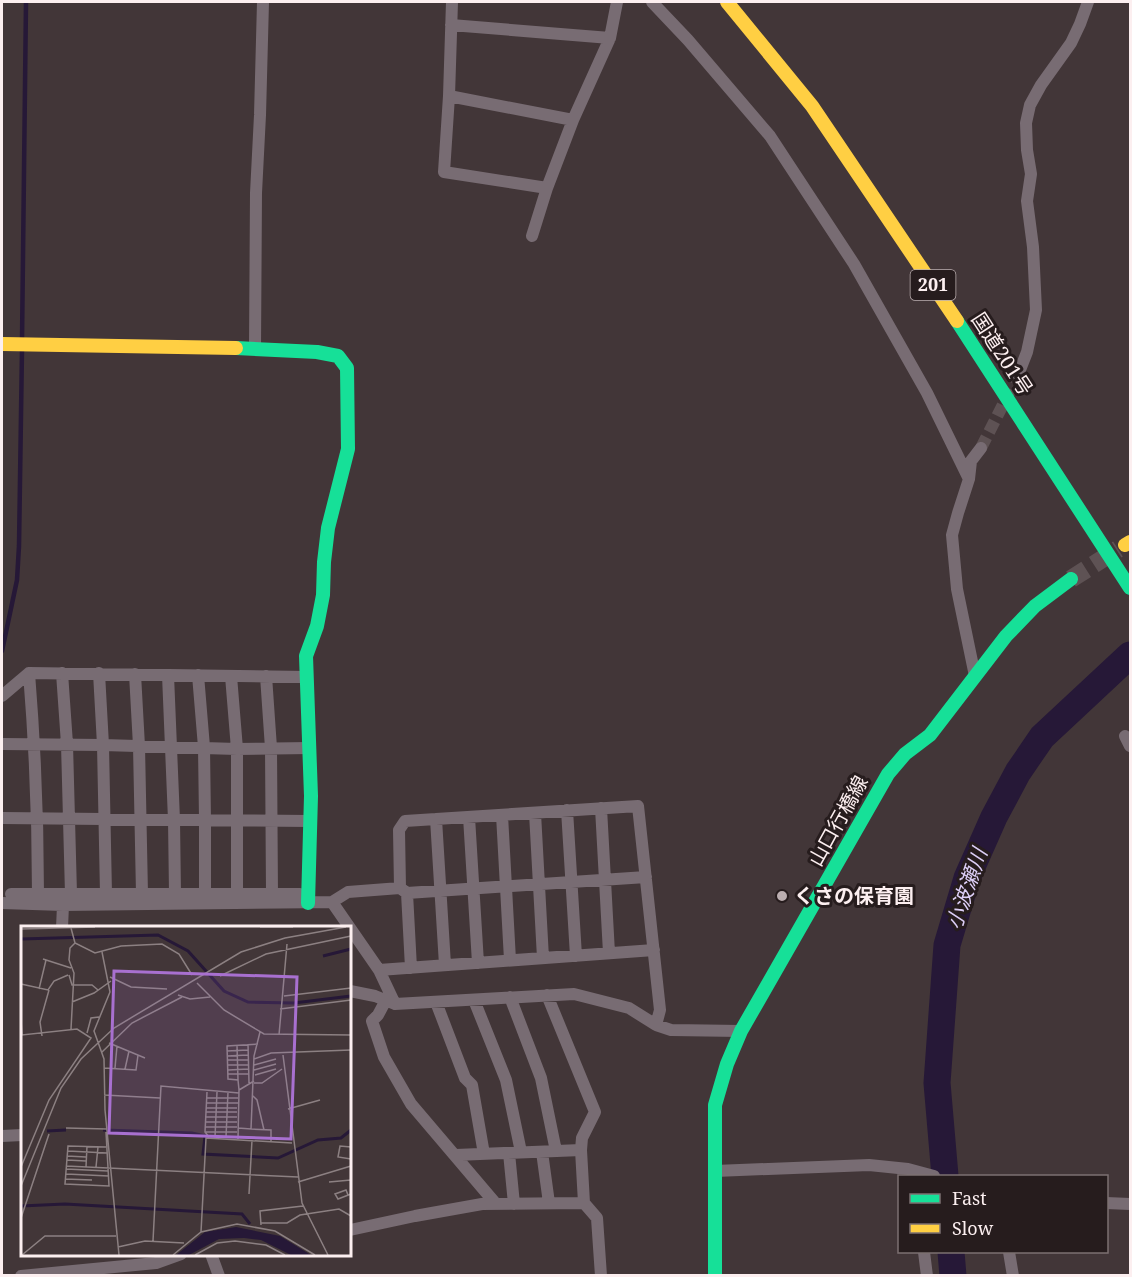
<svg xmlns="http://www.w3.org/2000/svg" width="1132" height="1277" font-family="'Noto Serif','Noto Sans JP',serif">
  <rect width="100%" height="100%" fill="#423638"/>
  <g fill="none" stroke-linecap="round" stroke-linejoin="round">
    <path stroke="#261837" stroke-width="4.5" d="M22,341l4,-339
      M2,651l15,-71 2,-34 3,-197"/>
    <path stroke="#261837" stroke-width="27" d="M945,1176l-8,-93 10,-138 20,-67 27,-61 24,-45 24,-35 88,-82
      M951,1252l2,24"/>
    <path stroke="#5e5254" stroke-width="12" stroke-dasharray="12 6" stroke-linecap="butt" d="M981,448l37,-73"/>
    <path stroke="#5e5254" stroke-width="18" stroke-dasharray="18 9" stroke-linecap="butt" d="M1071,579l47,-30"/>
    <path stroke="#786c73" stroke-width="12" d="M452,2l-3,94 -5,76 103,16
      M652,2l36,38 82,96 84,128 73,129 42,86
      M451,25l159,13
      M449,96l124,24
      M532,236l15,-48 26,-68 37,-82 7,-36
      M255,348l1,-155 4,-78 3,-113
      M1018,375l9,-23 9,-42 -3,-63 -6,-46 4,-27 -4,-24 -1,-27 4,-18 11,-20 30,-42 9,-19 8,-22
      M29,673c6,74 9,147 9,221
      M62,673l5,71 4,150
      M99,673l4,72 3,149
      M135,674l4,72 3,148
      M168,675l6,145 1,74
      M198,675l6,72 1,73v74
      M231,676l6,73v145
      M266,676l5,72 1,146
      M975,676l-18,-87 -5,-54 6,-22 11,-34 2,-18 10,-13
      M2,696l27,-23 277,4
      M1125,736l5,10
      M2,744l101,1 134,4 73,-1
      M601,808l8,145
      M567,810l9,146
      M535,813l8,145
      M502,815l8,145
      M469,817l9,146
      M2,818l308,3
      M436,819l9,146
      M400,888l7,5 239,-16
      M407,893l4,75
      M11,894h289
      M332,902l16,-10 52,-4 -1,-58 6,-9 233,-15 22,204 -4,15
      M2,903l61,2 269,-3 47,68 16,34
      M62,928l1,-23
      M379,970l275,-20
      M350,991l25,5 20,8 179,-10 55,14 27,17 15,5 70,1
      M547,995l48,117 -13,26 -1,12 3,53 13,15 4,58
      M510,997l31,81 15,73
      M386,1000l-8,15 -6,6 12,36 27,47 85,100
      M474,1000l32,80 15,72
      M436,1002l29,76 7,7 12,69
      M2,1136l20,-1
      M542,1152l7,51
      M509,1153l5,51
      M456,1155l125,-5
      M715,1171l154,-6 39,4 26,7
      M1106,1203l24,1
      M350,1230l65,-14 67,-12 102,-1
      M924,1252l3,24
      M1009,1252l4,24
      M211,1254l8,22
      M21,1276l135,-13 25,-9"/>
    <path stroke="#16e098" stroke-width="14" d="M957,321l173,267
      M236,348l81,4 21,4 9,12 1,81 -20,79 -4,34 -1,33 -6,31 -11,30 5,140 -3,107
      M715,1276v-171l12,-41 14,-33 147,-257 17,-20 25,-19 76,-99 29,-30 36,-27"/>
    <path stroke="#ffcf43" stroke-width="14" d="M727,2l85,104 145,215
      M2,344l234,4
      M1125,545l5,-3"/>
  </g>
  <circle fill="#bbaeb0" stroke="#261c1d" stroke-width="2" cx="782" cy="896" r="6"/>
  <g text-anchor="middle" stroke-width="6" stroke-linejoin="round" paint-order="stroke">
    <rect fill="#261c1d" stroke="#bcb0b1" stroke-width="1.5" x="910.5" y="270" width="45" height="30" rx="4.5"/>
    <g font-size="18" font-weight="bold" fill="#fceff0">
      <text x="933" y="291">201</text>
    </g>
    <g font-size="20" fill="#fceff0" stroke="#261c1d">
      <text transform="translate(1002 354) rotate(57)" y="7">国道201号</text>
      <text transform="translate(838 821) rotate(-61)" y="7">山口行橋線</text>
    </g>
    <g font-size="20" font-weight="bold" fill="#fceff0" stroke="#261c1d" text-anchor="start">
      <text x="794" y="903">くさの保育園</text>
    </g>
    <g font-size="21" font-style="italic" fill="#dccef6" stroke="#261c1d">
      <text transform="translate(967 889) rotate(-71)" y="7">小波瀬川</text>
    </g>
  </g>
  <g transform="translate(21 926)">
    <rect width="330" height="330" fill="#423638"/>
    <path d="M215,301l44,9 31,19h-20l-30,-15 -17,-2 -25,1 -30,16h-13l29,-23z" fill="#261837"/>
    <path fill="none" stroke="#261837" stroke-width="3" d="M0,13l137,-4 30,16 36,40 24,11 46,1 57,-7M302,30l28,-7M82,204l89,3 13,3 -2,18 75,4 40,-18 23,-2 10,-8M26,205l19,-1M0,280l44,-2 177,10 8,10"/>
    <path fill="none" stroke="#8c8082" stroke-width="1.5" d="M239,1h33M50,2l4,15 20,10 26,-7 41,-2 17,10 13,21M0,3l74,-2M81,26l8,40 -16,39 10,28 1,51 14,145M22,33l28,9M48,49l3,10h20l6,5M199,50l46,-22 85,-18M89,51l21,10 36,2M176,57l27,27 40,24 87,1M0,58l27,6 6,-9 14,-6M18,63l7,-29M157,69l12,4 20,-2M263,70l67,-8M51,76l22,-9 17,-12M259,83l71,-9M0,94l1,15 55,-6 14,9 -42,62 -28,67M50,103l3,-56 -5,-13 1,-12 5,-5M66,107l4,-15 8,-1M258,109l8,-91M21,110l-2,-14 9,-32M88,117l36,15M227,118l1,39M216,119l1,35M206,125l21,-1M81,126l30,-29 50,-26M262,129l19,148 26,52M206,130l21,-1M233,133l17,-6 80,-3M206,134h21M207,139h20M233,139l22,-6M83,142l32,2 2,-15M94,142l2,-22M104,143l4,-18M207,144l21,-1M233,144l22,-6M207,148h21M234,149l21,-6M233,157h8l20,-14M218,164l-1,-10 -10,-1 -1,-33 31,-2M186,166l-2,40 4,5M83,169l56,3M231,169l5,5 7,30M186,172h31M185,177h32M185,182h31M267,183l32,-9M185,186h31M185,191h31M184,196h32M184,201h32M45,202l41,1M217,202l13,1 3,-73 6,-24M230,203l20,1v11M85,206l3,54 -44,-2 3,-38 38,1M184,206h32M194,211l2,-45M205,211l2,-45M217,213l1,-49 15,-9M330,221l-11,-1 -2,11 13,2M47,225l39,2M46,230l19,1M46,234l19,1M45,240l232,11M65,241l1,-21M75,241l2,-20M45,243l42,2M45,248l43,2M44,253l27,1M277,256l53,-16M308,256l22,-2M0,260l40,-98 20,-29 33,-31 127,-76 44,-14 61,-11M228,268l3,-54M327,269l-2,-5 -11,4 3,5 13,-5M0,292l28,-84M240,297h26l13,-8 39,-6 12,7M240,299l-1,-14 43,-5M180,306l5,-94 86,5M132,315l8,-155 78,7M97,321l27,-6 39,2M1,329l23,-19h71M152,329l28,-23 36,-8 38,7 40,24M174,329l22,-12 18,-2 31,4 19,10"/>
    <path fill="#a870d0" fill-opacity="0.15" stroke="#a870d0" stroke-width="3" d="M93,45l183,6 -6,162 -182,-6z"/>
    <rect width="330" height="330" fill="none" stroke="#fceff0" stroke-width="3"/>
  </g>
  <rect width="1132" height="1277" fill="none" stroke="#fceff0" stroke-width="6"/>
  <rect x="898" y="1175" width="210" height="78" fill="#261c1d" stroke="#7c7071" stroke-width="1.5"/>
  <rect x="910" y="1194" width="30" height="9" fill="#16e098" stroke="#7c7071" stroke-width="1.5"/>
  <text x="952" y="1205" font-size="18" fill="#fceff0">Fast</text>
  <rect x="910" y="1224" width="30" height="9" fill="#ffcf43" stroke="#7c7071" stroke-width="1.5"/>
  <text x="952" y="1235" font-size="18" fill="#fceff0">Slow</text>
</svg>
